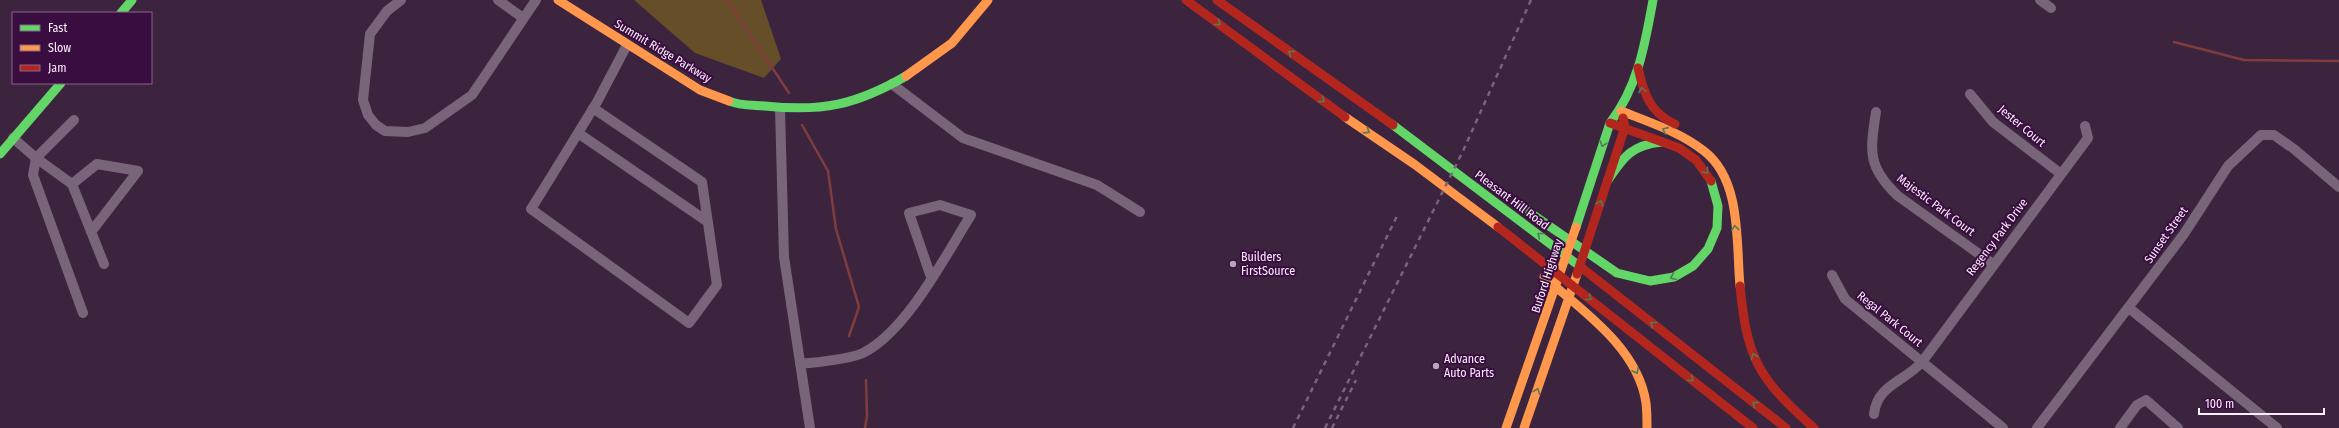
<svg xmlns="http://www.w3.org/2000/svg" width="2339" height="428" font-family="'Fira Sans Condensed',sans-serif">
  <rect width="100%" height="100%" fill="#3c243f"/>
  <path fill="#654e28" d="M634,0h127l20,59 -17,19 -69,-25z"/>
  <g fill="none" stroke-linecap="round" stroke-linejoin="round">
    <path stroke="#803d3e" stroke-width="2.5" d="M727,0l62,93
      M2174,42l70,18 95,1
      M802,125l26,46 8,58 23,78 -10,29
      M865,428l2,-12 -1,-36"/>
    <path stroke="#786579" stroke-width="10" d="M401,0l-14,11 -17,23 -7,66 5,15 8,10 9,6 23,1 17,-4 47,-33 64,-95
      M498,0l25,18
      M2040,0l11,8
      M892,84l71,54 134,47 43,27
      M1970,94l23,28 68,52
      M593,108l109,74 15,103 -28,38 -158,-114c22,-35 44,-71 66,-107l30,-57
      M780,109l4,148 26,171
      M1876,112c-6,39 -9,55 22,84l95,68
      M74,120l-38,38 36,26 32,80
      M578,133l130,89
      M13,138l23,20 -3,17 50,138
      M72,184l25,-20 41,7 -47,61
      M1832,275l13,24 77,63c-18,20 -45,23 -48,52
      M2129,308l148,120
      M800,364c18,-2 47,-4 63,-11 44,-22 82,-97 108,-138l-31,-10 -31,8 22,64
      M2003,428l-81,-66 166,-224 -3,-12
      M2037,428l147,-194 44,-68 33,-31h13l20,14 45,38
      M2120,428l17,-23 9,-5 32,28"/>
    <path stroke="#63d668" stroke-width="9" d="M121,13l11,-13
      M729,101c11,5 25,4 36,5 57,6 91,-1 141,-30
      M1393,125l189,143
      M0,154l61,-71
      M1608,180c16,-24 24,-35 54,-38
      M1526,210l91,63 33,8 24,-4 19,-11 15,-17 9,-21 1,-22 -7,-25
      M1576,227l34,-104c28,-36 35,-79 43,-123"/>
    <path stroke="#ff974d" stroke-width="9" d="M558,0l142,90 29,11
      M906,76l46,-33 36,-43
      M1621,111c28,11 59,21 83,40 38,29 32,92 36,135
      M1345,117l69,47 84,63
      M1544,277c39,34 94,71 102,126 1,8 1,17 1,25
      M1506,428l70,-201
      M1524,428l53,-154"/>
    <path stroke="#b3261e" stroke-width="9" d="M1186,0l159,117
      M1217,0l176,125
      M1638,68c6,26 12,45 37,56
      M1610,123l69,25 17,12 15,21
      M1498,227l255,201
      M1582,268l204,160
      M1577,274l48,-147 -2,-9
      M1740,286c7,74 19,93 74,142"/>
    <path stroke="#776579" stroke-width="2.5" stroke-dasharray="5 5" stroke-linecap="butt" d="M1293,428l105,-214
      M1325,428l138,-277 68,-151
      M1332,428l24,-48"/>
  </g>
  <defs><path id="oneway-chevron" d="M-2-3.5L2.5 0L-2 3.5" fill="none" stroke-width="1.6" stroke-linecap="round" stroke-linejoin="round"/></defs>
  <g stroke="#507c56">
    <use href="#oneway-chevron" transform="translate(1218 23) rotate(36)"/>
    <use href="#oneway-chevron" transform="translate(1291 53) rotate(-144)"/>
    <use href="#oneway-chevron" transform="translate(1642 90) rotate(-102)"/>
    <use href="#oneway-chevron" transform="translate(1322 100) rotate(36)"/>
    <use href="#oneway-chevron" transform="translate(1665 130) rotate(-156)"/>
    <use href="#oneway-chevron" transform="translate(1367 131) rotate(33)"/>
    <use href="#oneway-chevron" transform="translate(1603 144) rotate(108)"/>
    <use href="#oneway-chevron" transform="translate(1706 171) rotate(50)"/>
    <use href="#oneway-chevron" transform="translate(1600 203) rotate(-71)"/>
    <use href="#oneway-chevron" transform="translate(1735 228) rotate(-96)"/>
    <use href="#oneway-chevron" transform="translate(1540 235) rotate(-142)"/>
    <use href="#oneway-chevron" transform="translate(1673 277) rotate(158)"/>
    <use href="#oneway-chevron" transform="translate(1589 298) rotate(38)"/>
    <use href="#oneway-chevron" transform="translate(1653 324) rotate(-142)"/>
    <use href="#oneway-chevron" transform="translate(1754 356) rotate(-112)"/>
    <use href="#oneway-chevron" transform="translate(1636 371) rotate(63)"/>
    <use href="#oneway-chevron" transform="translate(1691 379) rotate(38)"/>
    <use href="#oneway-chevron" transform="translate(1537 391) rotate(-70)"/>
    <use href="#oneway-chevron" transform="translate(1755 404) rotate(-142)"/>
  </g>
  <g fill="#b9a6bb" stroke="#390d3f" stroke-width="1.5">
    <circle cx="1233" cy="264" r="4"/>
    <circle cx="1436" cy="366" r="4"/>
  </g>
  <g text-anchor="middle" stroke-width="4" stroke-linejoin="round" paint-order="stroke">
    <g font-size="12" fill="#fdecfe" stroke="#390d3f">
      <text transform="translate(663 51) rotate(31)" y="4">Summit Ridge Parkway</text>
      <text transform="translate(2022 126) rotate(40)" y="4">Jester Court</text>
      <text transform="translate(1512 200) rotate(37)" y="4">Pleasant Hill Road</text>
      <text transform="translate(1936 205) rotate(37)" y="4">Majestic Park Court</text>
      <text transform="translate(2166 235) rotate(-55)" y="4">Sunset Street</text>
      <text transform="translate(1997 237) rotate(-53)" y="4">Regency Park Drive</text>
      <text transform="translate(1547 276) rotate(-72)" y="4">Buford Highway</text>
      <text transform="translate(1890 319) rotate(39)" y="4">Regal Park Court</text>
    </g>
    <g font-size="12" fill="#fdecfe" stroke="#390d3f" text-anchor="start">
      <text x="1241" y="261">Builders<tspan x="1241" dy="14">FirstSource</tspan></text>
      <text x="1444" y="363">Advance<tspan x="1444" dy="14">Auto Parts</tspan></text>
    </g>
  </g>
  <rect x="12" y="12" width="140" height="72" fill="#390d3f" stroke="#87668b"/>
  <rect x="20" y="25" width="20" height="6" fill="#63d668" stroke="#87668b"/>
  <text x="48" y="32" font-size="12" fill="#fdecfe">Fast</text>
  <rect x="20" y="45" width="20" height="6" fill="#ff974d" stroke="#87668b"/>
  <text x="48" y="52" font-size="12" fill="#fdecfe">Slow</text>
  <rect x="20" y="65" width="20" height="6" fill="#b3261e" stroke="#87668b"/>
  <text x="48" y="72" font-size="12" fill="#fdecfe">Jam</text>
  <path d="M2199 408v6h125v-6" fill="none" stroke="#fdecfe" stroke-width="2"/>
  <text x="2205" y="408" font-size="12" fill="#fdecfe" stroke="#390d3f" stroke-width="3" paint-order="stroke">100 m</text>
</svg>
